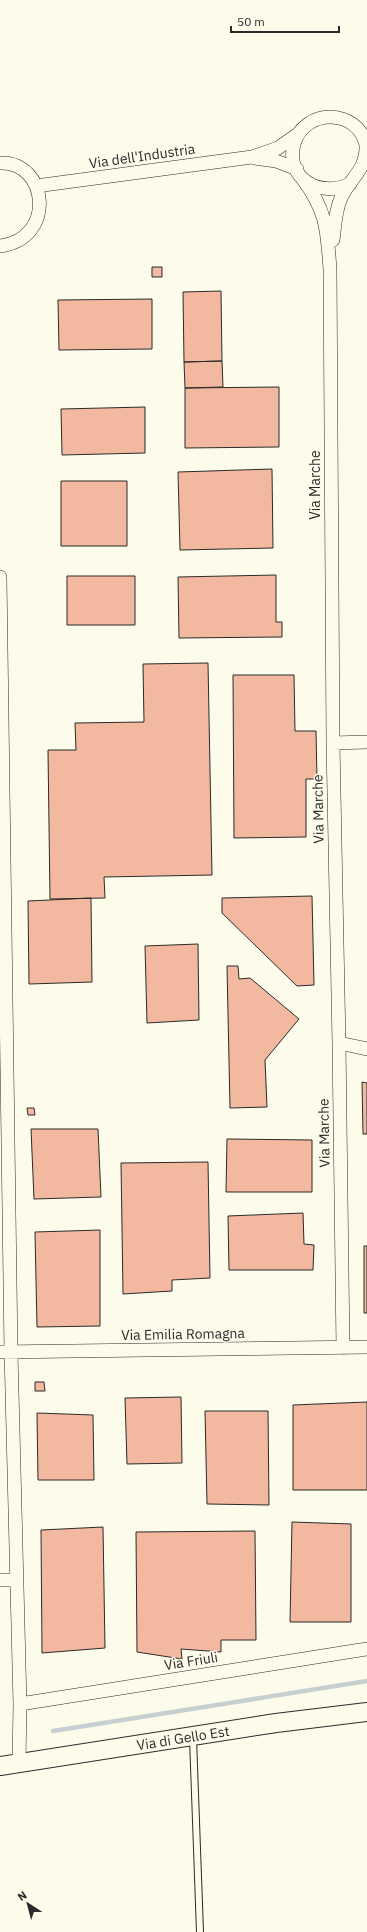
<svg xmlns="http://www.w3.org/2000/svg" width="367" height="1932" font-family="'IBM Plex Sans',sans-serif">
  <rect width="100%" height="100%" fill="#fdfbea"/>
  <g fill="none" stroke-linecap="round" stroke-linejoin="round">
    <path stroke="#c7d0d0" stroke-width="4.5" d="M53,1731l314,-50"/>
  </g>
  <path fill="#f2b8a0" stroke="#2b2b2b" d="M152,267h10v10h-10z
    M221,291l1,70 -38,1 -1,-70z
    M152,299v50l-93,1 -1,-50z
    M222,361l1,26 -38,1 -1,-26z
    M279,387v60l-94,1v-60z
    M145,407v46l-83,2 -1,-46z
    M272,469l1,79 -93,2 -2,-78z
    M61,481h66v65h-66z
    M276,575v47h6v15l-103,1 -1,-61z
    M67,576h68v49h-68z
    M208,663l4,212 -108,2 1,21 -55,1 -2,-149h28l-1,-27 69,-1 -1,-58z
    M233,675h61l1,56h21l1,48h-11v58l-72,1z
    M312,896l2,89 -17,1 -75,-73v-15z
    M91,898l1,84 -63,2 -1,-83z
    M198,944l1,76 -52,3 -2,-77z
    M227,966h11l1,13 11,-1 49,41 -34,41 2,47 -37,1z
    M362,1082l5,1v51h-4z
    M27,1108h7l1,7h-7z
    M31,1129h67l3,68 -67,2z
    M227,1139l85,1v52h-86z
    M208,1162l2,116 -38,2v11l-49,3 -2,-131z
    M303,1213l1,31 10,1 -1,25h-84l-1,-54z
    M100,1230v96l-63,1 -2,-95z
    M364,1246h3v67h-3z
    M35,1382h9l1,9h-10z
    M181,1397l1,66 -55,1 -2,-66z
    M367,1402v88h-74v-85z
    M205,1411h63l1,94 -62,-1z
    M37,1413l56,2 1,65h-56z
    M292,1522l59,2v98h-61z
    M103,1527l2,121 -63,5 -1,-123z
    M255,1531l1,109h-35v12l-40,-3 1,10 -45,-7 -1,-120z"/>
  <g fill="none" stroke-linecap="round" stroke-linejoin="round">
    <g stroke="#2b2b2b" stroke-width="8">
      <path id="service" d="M193,1738l7,194"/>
    </g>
    <g stroke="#2b2b2b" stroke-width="14">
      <path id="minor" d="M255,158l21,3 21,8
        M0,163c48,-2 57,76 0,83
        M302,178c25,33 25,52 28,91l3,474 6,300 4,305
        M36,186l216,-29 26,-9 20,-14
        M333,240c2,-14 2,-29 8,-42 9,-20 26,-28 25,-53 -8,-37 -62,-37 -72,-1 -9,35 26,54 56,40
        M0,577l11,775 9,352 -1,59
        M333,743l34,-1
        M339,1043l28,6
        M0,1352l367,-5
        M0,1580h17
        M20,1704l347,-55"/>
    </g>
    <g stroke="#2b2b2b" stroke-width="20">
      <path id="secondary" d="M0,1766l276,-43 91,-11"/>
    </g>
    <use href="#service" stroke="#fdfbea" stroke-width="6"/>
    <use href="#minor" stroke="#fdfbea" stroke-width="13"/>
    <use href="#secondary" stroke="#fdfbea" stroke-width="18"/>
  </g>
  <g text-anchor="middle" stroke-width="3" stroke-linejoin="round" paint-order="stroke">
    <g font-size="14" fill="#2b2b2b" stroke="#fdfbea">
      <text transform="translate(142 156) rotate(-8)" y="5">Via dell'Industria</text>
      <text transform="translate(315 485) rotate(-90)" y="5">Via Marche</text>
      <text transform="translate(318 809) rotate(-91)" y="5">Via Marche</text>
      <text transform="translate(324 1133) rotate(-91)" y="5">Via Marche</text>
      <text transform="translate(183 1334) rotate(-1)" y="5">Via Emilia Romagna</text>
      <text transform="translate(191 1661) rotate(-9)" y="5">Via Friuli</text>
      <text transform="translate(183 1738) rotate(-9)" y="5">Via di Gello Est</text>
    </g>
  </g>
  <g transform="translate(28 1904) rotate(324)" stroke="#fdfbea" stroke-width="3" paint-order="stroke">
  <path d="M0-3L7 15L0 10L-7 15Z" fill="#2b2b2b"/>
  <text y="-6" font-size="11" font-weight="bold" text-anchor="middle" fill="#2b2b2b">N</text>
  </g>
  <path d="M231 26v6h108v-6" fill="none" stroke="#2b2b2b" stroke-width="2"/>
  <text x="237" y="26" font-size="12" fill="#2b2b2b" stroke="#fdfbea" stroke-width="3" paint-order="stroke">50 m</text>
</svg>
